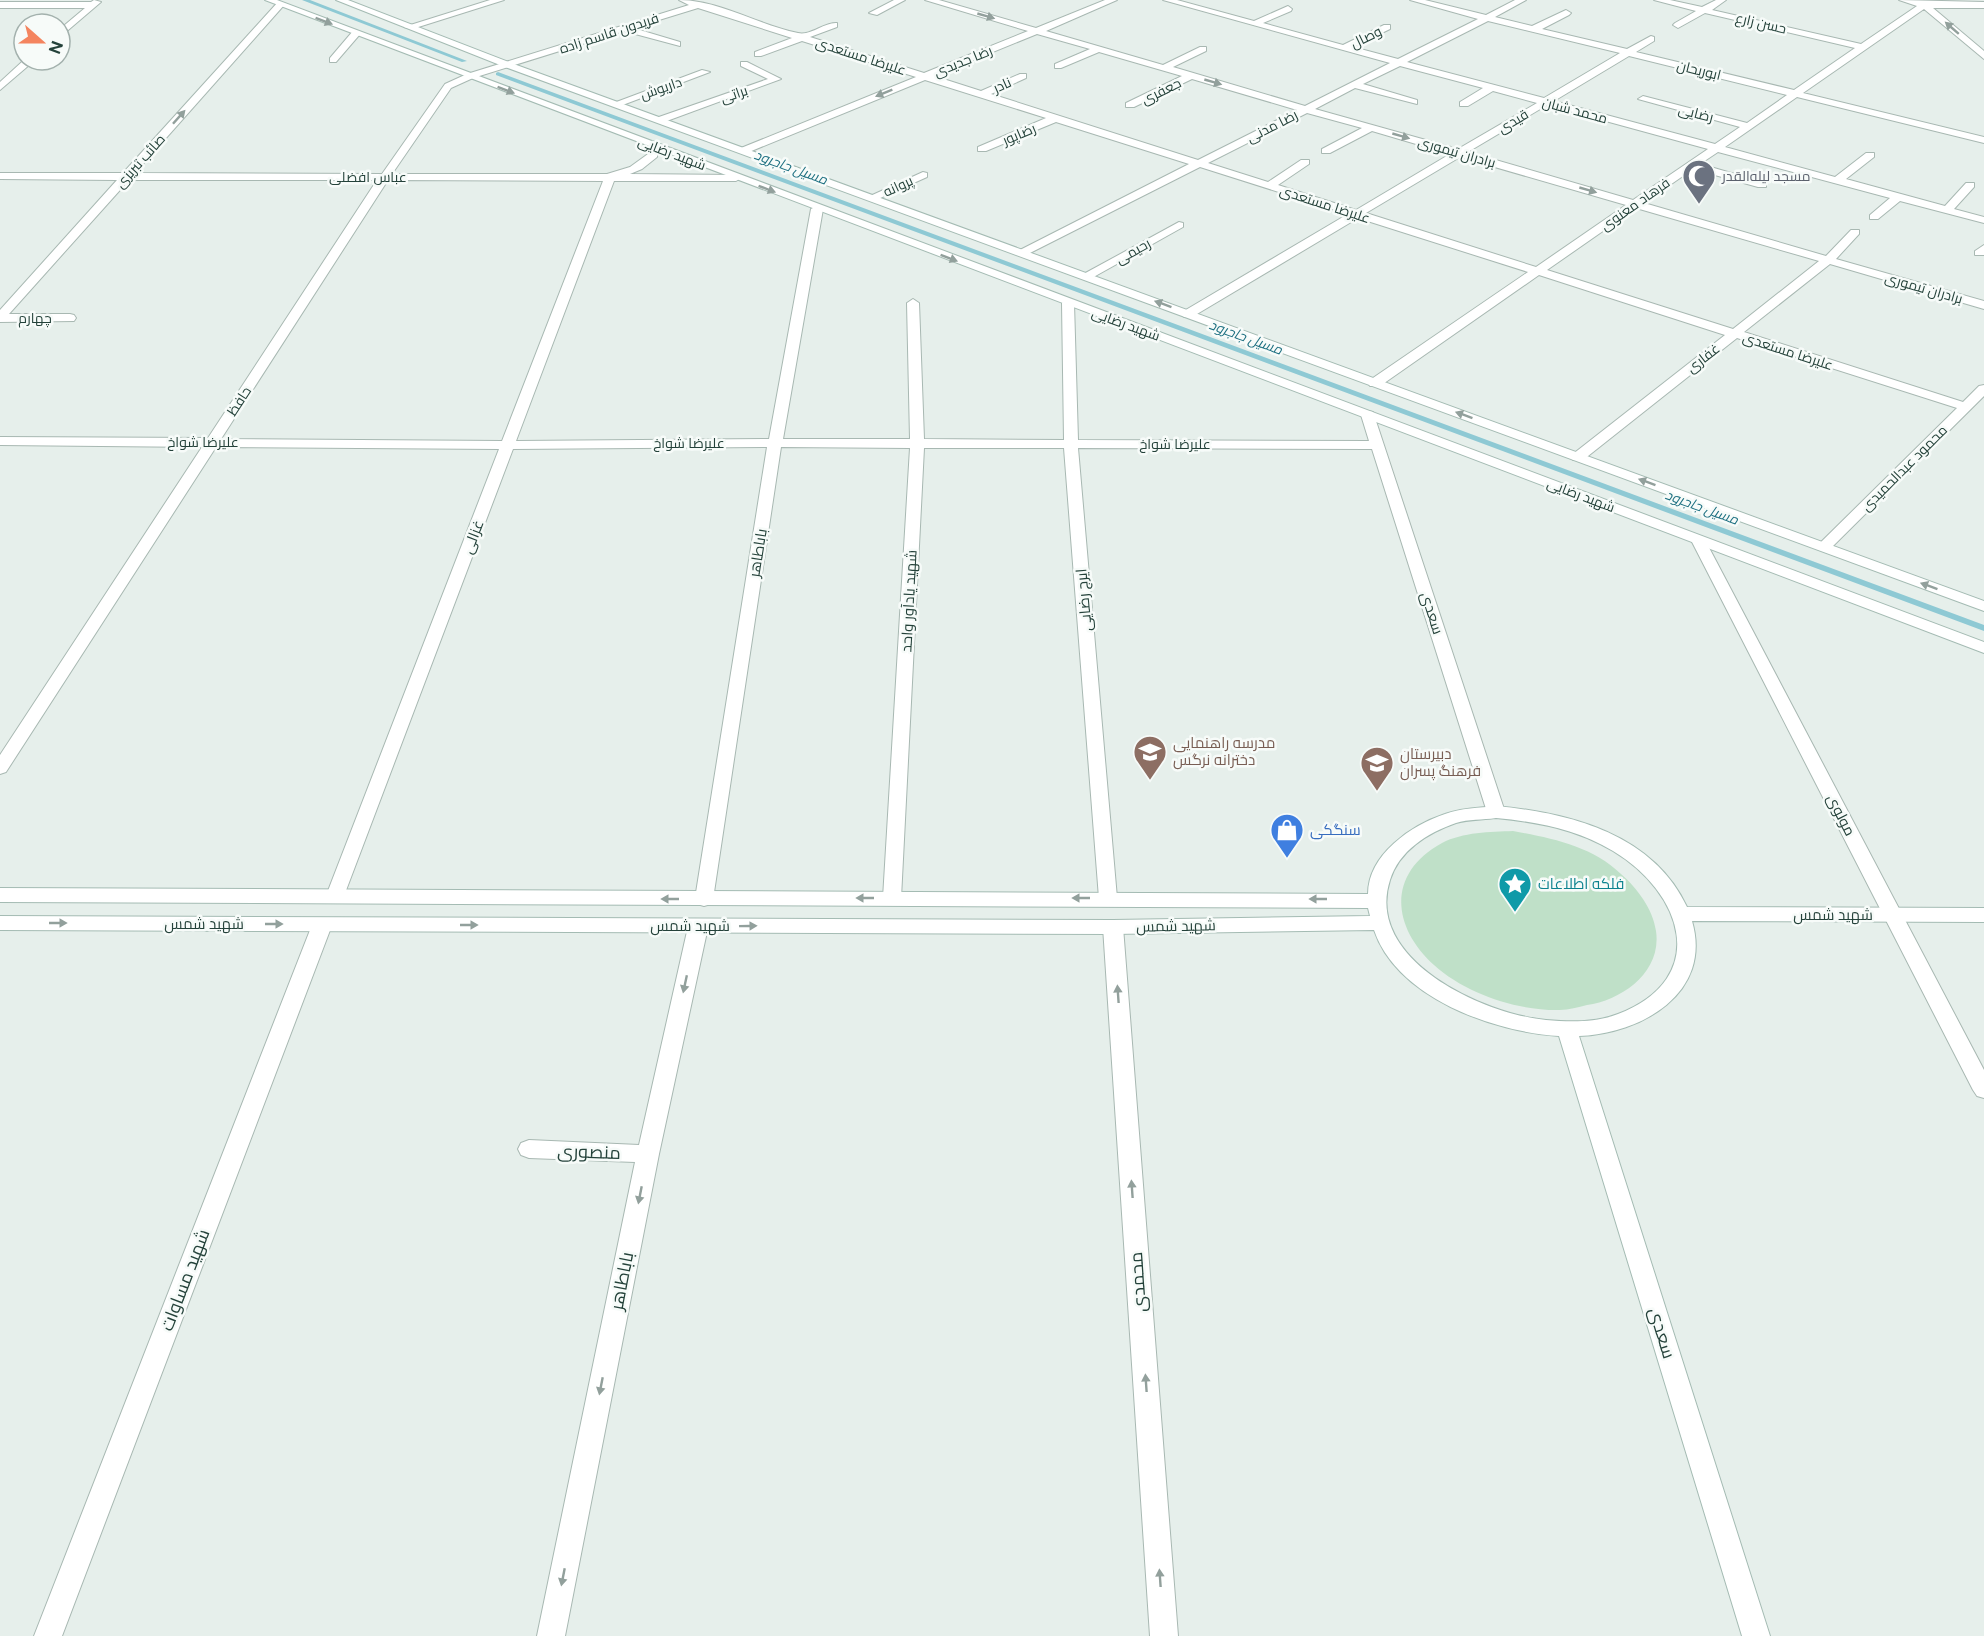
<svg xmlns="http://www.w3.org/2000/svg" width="1984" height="1636" font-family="'Public Sans',Cairo,sans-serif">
  <rect width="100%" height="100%" fill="#e6efeb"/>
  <path fill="#bfe0c8" d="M1513,831c38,7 79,15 108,43 16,14 32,35 35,57 6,41 -34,69 -69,74 -9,2 -18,5 -27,5 -42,1 -94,-16 -126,-45 -43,-39 -47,-92 8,-122 21,-11 48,-11 71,-12z"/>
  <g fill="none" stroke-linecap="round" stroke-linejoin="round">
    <path fill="#8ec9d4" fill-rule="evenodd" d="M302,0h8l157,61 -5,1z
      M498,72l1486,553v6l-1488,-556v-2z"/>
    <g stroke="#a8b8b2" stroke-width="2">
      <path id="minor" d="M94,0l7,2 -41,35v-8l25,-21h-85v-6h91z
        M490,0h14l-92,29 -8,-2z
        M679,0c40,0 79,25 119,33 13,3 26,-11 39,-10v4l-27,10 114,36 104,-42 -103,-31h14l97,28 69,-28h12l-71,31 117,34 37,-18h6v4l-33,16 132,39 85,-43 -227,-63h14l77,21 34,-15 4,3 -1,2 -28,12 80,22 41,-20h6v4l-37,18 45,12 80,-40 -68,-19h15l61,15 29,-15h11l-31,17 37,9 34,-16 5,3 -2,2 -27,14 85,20 24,-13 3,1v4l-18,11 158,38 61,-42 -150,-35 -27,15 -5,-3 2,-2 21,-12 -42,-11h16l32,7 14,-7h10l-14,10 149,34 56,-38 -18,-6 85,2v6h-51l51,43v8l-60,-50 -121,84 181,44v6l-187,-46 -72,50 110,30 31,-24h8v4l-28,22 99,27 21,-23h8v4l-20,22 30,8v6l-84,-22 -22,18h-8v-4l20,-17 -172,-46 -18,12 66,19v4h-8l-65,-18 -49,34 182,53 25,-26h8v4l-23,25 148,42v8l-154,-45 -86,68 219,70 16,-16 5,-1v11l-155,154h-10l-2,-3 2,-3 138,-136 -220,-70 -154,122h-10l-2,-3 2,-3 152,-119 -186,-60 -159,111h-10l-2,-3 2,-3 158,-108 -170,-54 -166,99h-8l-2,-3 2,-3 164,-97 -148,-47 -174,88h-8v-4l171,-87 -133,-42 -70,29h-8v-4l68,-29 -121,-38 -176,72h-8v-4l175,-71 -114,-36 -41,15h-6v-4l37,-14 -94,-30 -65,20 47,14v4l-56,-15 -151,47 -22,10 -59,86h215l23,-7 18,-13 1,-10 4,-1 5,3 -1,11 -15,12 -12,5 106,1 5,3 -5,3h-122l-98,260 253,-2 42,-230 6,-3 6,3 -40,230h127l-3,-136 6,-4 6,4 5,136 140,1 -2,-137 6,-4 6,4 4,137 291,1 -8,-26 7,-4 5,1 132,400 -3,4h-12l-3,-4 -115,-363 -294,-1 39,450 -2,5 -7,2 -7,-2 -2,-5 -35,-450h-140l-23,450 -2,5 -7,2 -7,-2 -2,-5 27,-450 -129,-1 -68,452 -2,5 -7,2 -7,-2 -2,-5 72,-452 -254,2 -171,452 -7,2 -7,-2 -2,-5 173,-447 -283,-2 -210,325 -6,2v-19l202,-308 -202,-2v-8l208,1 169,-258h-248l-120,134h61l4,1 2,3 -2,3 -74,1v-12l117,-130 -117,-1v-6h123l155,-171 7,2 -150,169 247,1 63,-90 22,-10 222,-69zM1488,21l132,32 -76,45 -137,-36zM1037,34l53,15 -35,15v4h6l38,-16 83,24 -56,27v4h8l58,-28 105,31 -99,50 -207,-66 35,-16v-4h-6l-39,17 -47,-15zM1629,56l158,39 -40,28 -104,-27 -5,3 102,28 -25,17 -161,-43zM1400,66l83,22 -23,14v4h8l25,-15 44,12 -79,46 -143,-40 40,-21 62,16v-4l-54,-16zM1547,105l161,44 -75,51 -165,-48zM1307,113l55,15 -40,21v4h8l42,-22 78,23 -94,56 -78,-25 31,-21v-4h-8l-33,22 -60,-19zM1460,157l166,48 -90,62 -170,-54zM388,180l215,1 -101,260 -281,-2zM1636,208l183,53 -86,68 -186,-59z
        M894,0h11l-28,15 -8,-2z
        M353,31l8,2 -25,29h-6v-4z
        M24,60h11l-35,30v-8z
        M741,62h6l34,17 -117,43h-8v-4l112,-39 -27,-13z
        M702,70l8,2 -90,34 -9,-2z
        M923,172l4,1v4l-49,22 -4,1 -6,-3z
        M1179,222l4,1v4l-93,52h-8l-2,-3z
        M1984,245v10h-9v-4z
        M1698,536l7,4 279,530v28l-7,-2 -4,-6 -282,-550z
        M322,918l7,2 3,5 -270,711h-28l278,-711 3,-5z
        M698,920l7,2 3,5 -49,227 -94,482h-28l98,-474 -106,-4 -8,-3 -3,-6 3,-6 8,-3 110,5 49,-218 3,-5z
        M1113,920l7,2 3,5 55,709h-28l-47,-709 3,-5z"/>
    </g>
    <g stroke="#a4bbb3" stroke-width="2">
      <path id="secondary" d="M265,0h12l1707,642v11z
        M336,0h12l163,63 1473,538v10l-1479,-544z
        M1496,806c74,7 157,28 191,101l297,1v14l-292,-1c21,72 -51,113 -113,115l191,600h-28l-183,-600c-65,-4 -162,-38 -185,-106l-261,4 -1113,-4v-14l1113,4 257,-4 -2,-8 -1368,-6v-14l1368,6c0,-40 44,-69 77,-80 16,-6 34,-6 51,-8zM1496,818c42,4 80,11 117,33 70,42 98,127 5,163 -23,9 -49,8 -72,6 -62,-6 -182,-60 -156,-140 9,-29 37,-47 66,-57 12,-4 27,-3 40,-5z"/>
    </g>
    <use href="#minor" fill="#fff" fill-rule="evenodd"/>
    <use href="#secondary" fill="#fff" fill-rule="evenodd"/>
  </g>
  <defs><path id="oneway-solid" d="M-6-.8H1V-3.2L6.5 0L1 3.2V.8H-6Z" transform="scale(1.5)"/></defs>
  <g fill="#92a09c">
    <use href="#oneway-solid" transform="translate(986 16) rotate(16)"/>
    <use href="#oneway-solid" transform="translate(324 21) rotate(21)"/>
    <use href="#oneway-solid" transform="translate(1952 28) rotate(-139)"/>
    <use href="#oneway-solid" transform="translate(1213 82) rotate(16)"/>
    <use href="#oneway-solid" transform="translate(506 90) rotate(21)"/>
    <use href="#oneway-solid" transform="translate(884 93) rotate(158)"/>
    <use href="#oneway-solid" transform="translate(179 117) rotate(-48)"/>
    <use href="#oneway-solid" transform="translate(1401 136) rotate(16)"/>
    <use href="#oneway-solid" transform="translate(767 189) rotate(21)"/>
    <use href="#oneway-solid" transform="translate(1588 190) rotate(16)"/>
    <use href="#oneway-solid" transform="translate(949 258) rotate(21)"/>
    <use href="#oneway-solid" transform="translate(1163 304) rotate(-160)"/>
    <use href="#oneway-solid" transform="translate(1464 415) rotate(-160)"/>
    <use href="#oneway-solid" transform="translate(1647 482) rotate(-160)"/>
    <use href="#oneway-solid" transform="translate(1929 586) rotate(-160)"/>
    <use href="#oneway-solid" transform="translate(865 898) rotate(180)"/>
    <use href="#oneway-solid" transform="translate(1081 898) rotate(180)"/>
    <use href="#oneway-solid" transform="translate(670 899) rotate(-180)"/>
    <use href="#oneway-solid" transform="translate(1318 899) rotate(-180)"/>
    <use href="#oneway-solid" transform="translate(58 923)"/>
    <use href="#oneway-solid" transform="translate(274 924)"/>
    <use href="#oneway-solid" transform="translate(469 925)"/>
    <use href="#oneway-solid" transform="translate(748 926) rotate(-1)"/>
    <use href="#oneway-solid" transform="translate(685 984) rotate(102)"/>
    <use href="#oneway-solid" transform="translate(1118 994) rotate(-94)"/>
    <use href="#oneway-solid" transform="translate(1132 1189) rotate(-94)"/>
    <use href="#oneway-solid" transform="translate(640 1195) rotate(101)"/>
    <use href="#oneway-solid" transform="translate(1146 1383) rotate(-94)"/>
    <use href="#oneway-solid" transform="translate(601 1386) rotate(101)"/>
    <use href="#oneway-solid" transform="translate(563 1577) rotate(101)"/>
    <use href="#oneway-solid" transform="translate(1160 1578) rotate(-94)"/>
  </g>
  <defs>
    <g id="mosque-pin" transform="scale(1.725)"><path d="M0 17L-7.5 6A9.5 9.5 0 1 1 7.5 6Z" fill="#6b7280" stroke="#f7fbf9"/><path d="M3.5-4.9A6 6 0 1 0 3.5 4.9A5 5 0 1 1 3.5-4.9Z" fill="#fff"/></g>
    <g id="school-pin" transform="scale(1.725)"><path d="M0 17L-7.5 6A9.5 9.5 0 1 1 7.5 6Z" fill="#8d6e63" stroke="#f7fbf9"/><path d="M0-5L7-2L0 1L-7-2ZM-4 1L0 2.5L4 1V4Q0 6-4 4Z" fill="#fff"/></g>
    <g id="shop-pin" transform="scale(1.725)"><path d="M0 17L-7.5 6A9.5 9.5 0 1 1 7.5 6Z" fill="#3f7fe0" stroke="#f7fbf9"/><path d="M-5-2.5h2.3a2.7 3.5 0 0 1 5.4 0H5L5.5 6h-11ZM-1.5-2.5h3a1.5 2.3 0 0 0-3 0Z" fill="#fff"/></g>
    <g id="sight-pin" transform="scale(1.725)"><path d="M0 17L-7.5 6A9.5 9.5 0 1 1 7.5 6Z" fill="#0f9aa8" stroke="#f7fbf9"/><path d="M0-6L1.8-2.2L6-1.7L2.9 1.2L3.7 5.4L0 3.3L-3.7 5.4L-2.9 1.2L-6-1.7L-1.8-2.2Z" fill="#fff"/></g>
  </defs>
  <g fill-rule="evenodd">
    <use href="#mosque-pin" x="1699" y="176"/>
    <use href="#school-pin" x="1150" y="752"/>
    <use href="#school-pin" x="1377" y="763"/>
    <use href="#shop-pin" x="1287" y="830"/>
    <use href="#sight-pin" x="1515" y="884"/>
  </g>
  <g text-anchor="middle" stroke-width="5" stroke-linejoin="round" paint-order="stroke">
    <g font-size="14" fill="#24423a" stroke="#f7fbf9">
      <text transform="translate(1761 23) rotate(13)" y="5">حسن زارع</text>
      <text transform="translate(609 33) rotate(-18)" y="5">فریدون قاسم زاده</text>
      <text transform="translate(1366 37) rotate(-26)" y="5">وصال</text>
      <text transform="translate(861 56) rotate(18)" y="5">علیرضا مستعدی</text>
      <text transform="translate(963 61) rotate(-22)" y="5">رضا جدیدی</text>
      <text transform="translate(1699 70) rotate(14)" y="5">ابوریحان</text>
      <text transform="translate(1002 85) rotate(-24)" y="5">نادر</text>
      <text transform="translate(661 88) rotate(-19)" y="5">داریوش</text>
      <text transform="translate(1161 91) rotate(-26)" y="5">جعفری</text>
      <text transform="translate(734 94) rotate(-19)" y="5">براتی</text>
      <text transform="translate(1575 110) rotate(15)" y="5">محمد شبان</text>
      <text transform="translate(1696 113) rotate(14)" y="5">رضایی</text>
      <text transform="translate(1513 121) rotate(-31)" y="5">قیدی</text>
      <text transform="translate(1272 126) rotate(-27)" y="5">رضا مدنی</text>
      <text transform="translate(1019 134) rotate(-23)" y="5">رضاپور</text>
      <text transform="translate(1457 152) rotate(16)" y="5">برادران تیموری</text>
      <text transform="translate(672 153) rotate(21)" y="5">شهید رضایی</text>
      <text transform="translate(140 161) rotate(-48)" y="5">صائب تبریزی</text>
      <text x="368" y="182">عباس افضلی</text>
      <text transform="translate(898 186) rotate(-25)" y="5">پروانه</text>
      <text transform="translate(1325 204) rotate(18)" y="5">علیرضا مستعدی</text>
      <text transform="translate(1635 204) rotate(-35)" y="5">فرهاد معنوی</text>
      <text transform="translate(1133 251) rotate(-29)" y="5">رحیمی</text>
      <text transform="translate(1924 288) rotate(16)" y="5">برادران تیموری</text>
      <text x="35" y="323">چهارم</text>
      <text transform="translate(1126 324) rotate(20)" y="5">شهید رضایی</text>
      <text transform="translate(1788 351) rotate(18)" y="5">علیرضا مستعدی</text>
      <text transform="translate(1703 358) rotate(-38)" y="5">غفاری</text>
      <text transform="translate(239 401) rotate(-57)" y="5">حافظ</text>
      <text x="203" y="447">علیرضا شواخ</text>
      <text x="689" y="448">علیرضا شواخ</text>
      <text x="1175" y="449">علیرضا شواخ</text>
      <text transform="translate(1904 468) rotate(-45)" y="5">محمود عبدالحمیدی</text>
      <text transform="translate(1581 495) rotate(21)" y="5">شهید رضایی</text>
    </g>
    <g font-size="14" font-style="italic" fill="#1c6f80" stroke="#f7fbf9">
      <text transform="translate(791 167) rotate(20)" y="5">مسیل جاجرود</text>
      <text transform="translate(1246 337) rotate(20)" y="5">مسیل جاجرود</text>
      <text transform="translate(1702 507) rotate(20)" y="5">مسیل جاجرود</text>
    </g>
    <g font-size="14" fill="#5b616d" stroke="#f7fbf9" text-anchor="start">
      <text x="1722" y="181">مسجد لیله‌القدر</text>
    </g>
    <g font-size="15" fill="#24423a" stroke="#f7fbf9">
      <text transform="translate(473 537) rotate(-69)" y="5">غزالی</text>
      <text transform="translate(758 553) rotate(-81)" y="5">باباطاهر</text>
      <text transform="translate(1084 600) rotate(-95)" y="5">ایرج رضایی</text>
      <text transform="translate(909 601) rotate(-87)" y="5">شهید یادآور واحد</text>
      <text transform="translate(1432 613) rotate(72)" y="5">سعدی</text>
      <text transform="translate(1841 815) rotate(63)" y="5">مولوی</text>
      <text x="1833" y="920">شهید شمس</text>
      <text x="204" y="929">شهید شمس</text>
      <text x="690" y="931">شهید شمس</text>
      <text transform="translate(1176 926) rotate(-1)" y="5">شهید شمس</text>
    </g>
    <g font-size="15" fill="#785e54" stroke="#f7fbf9" text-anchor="start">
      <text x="1173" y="748">مدرسه راهنمایی<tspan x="1173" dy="17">دخترانه نرگس</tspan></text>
      <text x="1400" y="759">دبیرستان<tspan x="1400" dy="17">فرهنگ پسران</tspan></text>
    </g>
    <g font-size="15" fill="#366cbe" stroke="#f7fbf9" text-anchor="start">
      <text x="1310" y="835">سنگکی</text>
    </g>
    <g font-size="15" fill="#0d838f" stroke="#f7fbf9" text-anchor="start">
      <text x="1538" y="889">فلکه اطلاعات</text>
    </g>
    <g font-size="18" fill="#24423a" stroke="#f7fbf9">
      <text transform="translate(589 1152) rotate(2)" y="6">منصوری</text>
      <text transform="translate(185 1280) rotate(-69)" y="6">شهید مساوات</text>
      <text transform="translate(622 1281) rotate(-79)" y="6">باباطاهر</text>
      <text transform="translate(1138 1282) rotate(-94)" y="6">محمدی</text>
      <text transform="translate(1662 1333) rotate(73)" y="6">سعدی</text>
    </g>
  </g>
  <g transform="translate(42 42) rotate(111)"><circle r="28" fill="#f7fbf9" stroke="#a3b1ad" stroke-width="1.5"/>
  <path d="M0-4.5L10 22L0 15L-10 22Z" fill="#f4845f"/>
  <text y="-9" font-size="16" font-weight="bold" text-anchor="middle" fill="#24423a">N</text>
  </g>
</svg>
